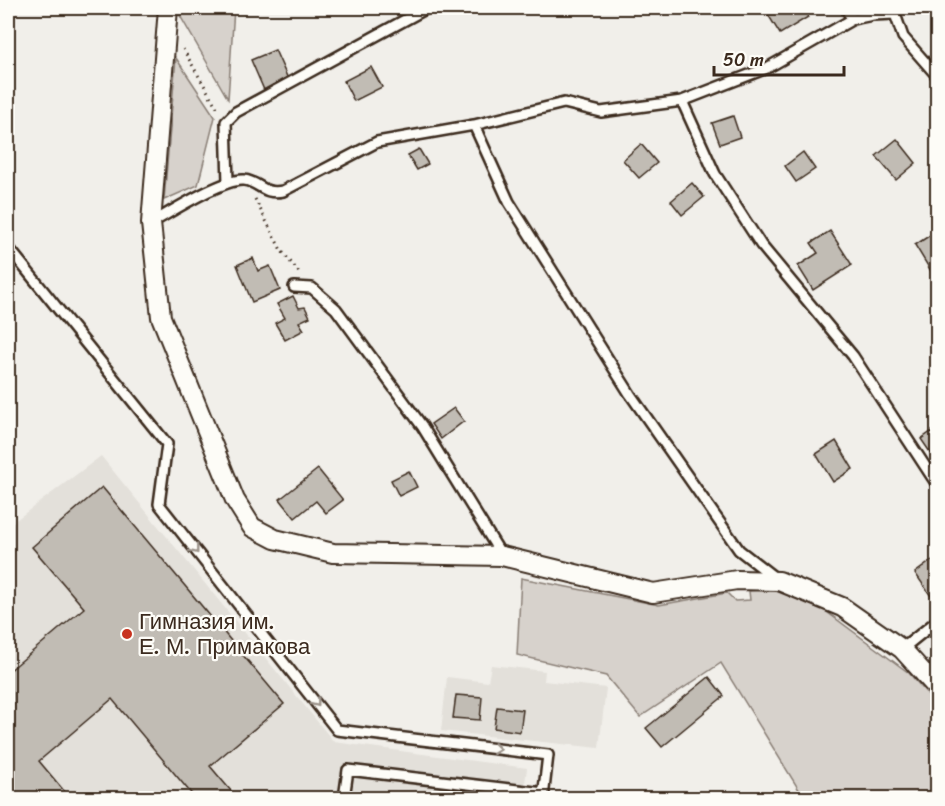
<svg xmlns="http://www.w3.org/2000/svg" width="945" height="806" font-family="Sriracha,sans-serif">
  <rect width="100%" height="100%" fill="#f1efea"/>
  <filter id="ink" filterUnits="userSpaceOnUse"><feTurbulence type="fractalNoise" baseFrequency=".0167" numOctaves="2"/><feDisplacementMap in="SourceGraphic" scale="12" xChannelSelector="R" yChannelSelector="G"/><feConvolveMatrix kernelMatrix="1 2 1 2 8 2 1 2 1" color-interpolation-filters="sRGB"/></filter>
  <g filter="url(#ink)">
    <path fill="#e3e0da" d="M101,456l233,286 193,26 -4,30h-515v-272z
      M491,665l54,6 -1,10 62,7 -7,60 -158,-17 6,-54 41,5z"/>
    <path fill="#d7d2cc" stroke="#897e75" stroke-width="1.5" d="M178,8h56l-6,91 -50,-87z
      M176,58l39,59 -17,68 -34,15z
      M521,578l138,27 68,-12 8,8 15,-1 -1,-9 30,-3 45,22 85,63 28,32v93h-133l-83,-135 -81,54 -34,-41 -89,-21z"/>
    <path fill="#c1bcb4" stroke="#3b2a1e" stroke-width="1.5" d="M764,8h39l5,9 -28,17z
      M275,50l13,29 -24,11 -13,-30z
      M371,67l11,20 -28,14 -10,-20z
      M733,116l7,21 -20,7 -8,-21z
      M897,139l19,24 -20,17 -20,-24z
      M641,144l16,19 -18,15 -16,-18z
      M419,149l9,15 -11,6 -9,-15z
      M803,152l12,17 -19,13 -11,-16z
      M692,183l12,14 -22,18 -11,-14z
      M938,230v44l-4,2 -19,-31z
      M830,231l22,34 -39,25 -15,-24 20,-13 -7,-10z
      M253,258l5,13 12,-5 10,24 -28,12 -15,-37z
      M293,296l6,12 6,-1 5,10 -11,5 5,8 -19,10 -10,-17 10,-5 -8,-14z
      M454,408l10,13 -23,18 -10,-15z
      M938,427v25l-6,3 -11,-16z
      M836,441l17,28 -20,13 -17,-28z
      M318,469l25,31 -17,13 -10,-12 -21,17 -15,-19z
      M409,471l8,16 -18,9 -8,-16z
      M102,487l182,217 -74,62 27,32h-42l-83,-99 -73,62 31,37h-49l-13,-15v-111l76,-64 -52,-61z
      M938,556v44l-3,2 -20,-29z
      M709,677l15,19 -62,51 -16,-19z
      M456,695l26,2 -2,23 -27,-2z
      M497,707l26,3 -3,22 -26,-4z"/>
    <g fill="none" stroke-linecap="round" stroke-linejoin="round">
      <g stroke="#3b2a1e" stroke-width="14">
        <path id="service" d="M845,8l8,11
          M682,101l33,73 46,71 92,111 85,130
          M474,125l35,77 121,192 109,156 36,28
          M228,182l-2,-60 10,-10 191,-104
          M151,223c20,-11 73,-45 93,-43 16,2 18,15 39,11l94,-49 97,-17 90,-22 37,9 81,-11 85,-33 86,-49 20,-4 22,-1 8,23 35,40
          M8,247l159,197 -8,60 178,226 211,25 -5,43
          M294,287l18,1 24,21 86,117 80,130
          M902,649l36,-29
          M344,798l4,-28 196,23"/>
      </g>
      <g stroke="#3b2a1e" stroke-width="22">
        <path id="minor" d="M168,8l-17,215 10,94 74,183 17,27 23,12 58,14 169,3 151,37 84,-13 42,1 63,26 60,42 36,40"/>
      </g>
      <path stroke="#3b2a1e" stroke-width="3" stroke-dasharray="1.5 4.5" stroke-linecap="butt" d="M908,14h30
        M183,49l36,62
        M255,199l26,51 20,25"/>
      <use href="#service" stroke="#fdfcf7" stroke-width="9"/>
      <use href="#minor" stroke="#fdfcf7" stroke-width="18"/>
    </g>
    <defs><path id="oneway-chevron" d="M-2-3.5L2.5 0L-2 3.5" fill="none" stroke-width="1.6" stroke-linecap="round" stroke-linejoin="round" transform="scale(1.5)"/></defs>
    <g stroke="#9c938a">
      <use href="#oneway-chevron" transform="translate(195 550) rotate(52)"/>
      <use href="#oneway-chevron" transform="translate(316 703) rotate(52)"/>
      <use href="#oneway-chevron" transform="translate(497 749) rotate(7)"/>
    </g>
  </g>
  <circle fill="#c8321e" stroke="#fdfcf7" stroke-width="2" cx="127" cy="634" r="6"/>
  <g text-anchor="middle" stroke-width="4.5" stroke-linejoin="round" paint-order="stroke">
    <g font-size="22" fill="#3b2a1e" stroke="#fdfcf7" text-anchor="start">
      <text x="139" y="629">Гимназия им.<tspan x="139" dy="25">Е. М. Примакова</tspan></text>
    </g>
  </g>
  <rect width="945" height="806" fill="none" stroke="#fdfcf7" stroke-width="30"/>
  <rect x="15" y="15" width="915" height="776" fill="none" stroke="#3b2a1e" stroke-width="2" filter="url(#ink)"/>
  <path d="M714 66v9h130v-9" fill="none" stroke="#3b2a1e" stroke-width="3"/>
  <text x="723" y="66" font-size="18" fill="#3b2a1e" stroke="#fdfcf7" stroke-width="4.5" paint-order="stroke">50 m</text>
</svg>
